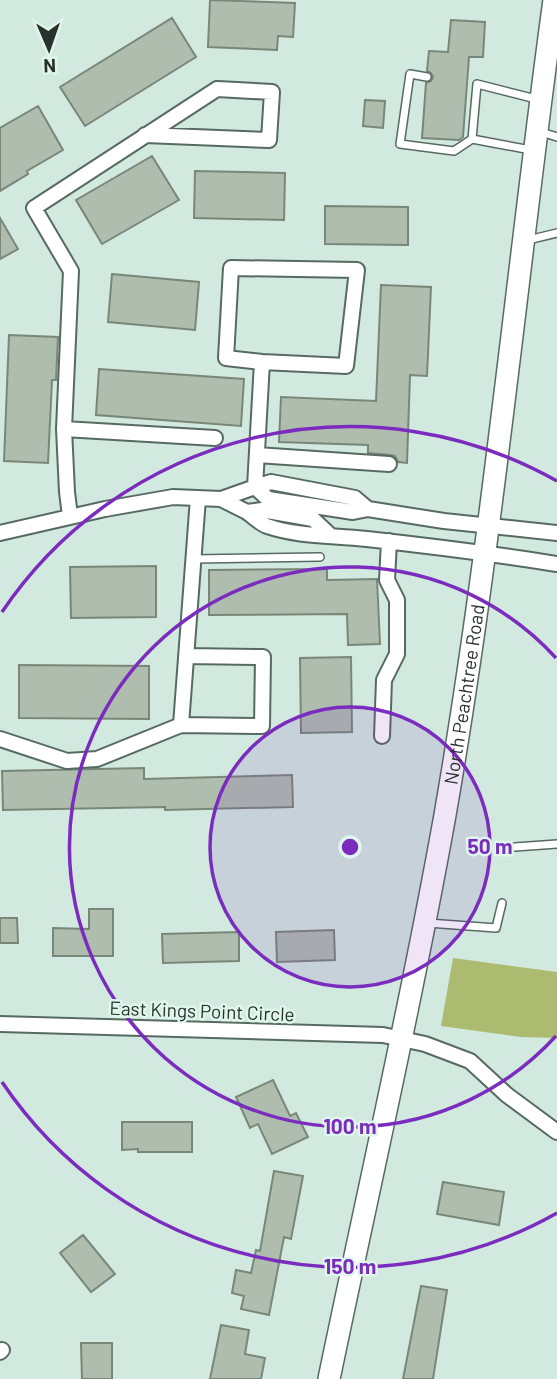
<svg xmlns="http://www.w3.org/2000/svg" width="557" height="1379" font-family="Barlow,sans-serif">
  <rect width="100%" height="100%" fill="#d2e9df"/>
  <path fill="#acbb70" d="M453,958l104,14v66l-36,-1 -80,-11z"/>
  <path fill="#aebdad" stroke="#798778" stroke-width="2" d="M210,0l85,3 -2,34 -15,-1 -1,14 -69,-3z
    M172,18l24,39 -111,69 -25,-39z
    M451,20l34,2 -2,35h-14l-6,80 -4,3 -37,-2 4,-55 5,-2 2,-4 -2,-4 -4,-2 2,-20 19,1z
    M365,100l20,1 -2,27 -20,-2z
    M38,106l25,44 -36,21 1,3 -28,17v-63z
    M152,156l27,44 -77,44 -26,-44z
    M195,171l90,2 -1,47 -90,-2z
    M325,206l83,1v38l-83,-1z
    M0,218l18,31 -18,10z
    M112,274l87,8 -4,48 -87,-8z
    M381,285l50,2 -4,89 -17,-1 -3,88 -9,-1 -3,-6 -5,-1 -22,-2v-8l-89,-3 2,-45 95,4z
    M9,335l49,2 -2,43h-4l-4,83 -44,-2z
    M99,369l145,10 -3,47 -145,-11z
    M156,566v51l-85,1 -1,-51z
    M327,569v11l50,-1 3,65 -32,1 -1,-31 -138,1v-45z
    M351,657l1,75 -51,1 -1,-75z
    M19,665l130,1v53l-130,-1z
    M144,768v11l148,-4 1,32 -128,3v-3l-162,3 -1,-39z
    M89,909h24v47h-60v-28l36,1z
    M0,918h17l1,25h-18z
    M334,930l1,30 -58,2 -1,-30z
    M239,932v29l-76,2 -1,-29z
    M273,1080l17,36 6,-3 12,24 -36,17 -14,-30 -8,4 -14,-31z
    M122,1122h70v30h-54v-3l-16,1z
    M274,1171l29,5 -12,63 -7,-2 -15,78 -28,-6 3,-13 -12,-3 4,-23 15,3 5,-23 4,1z
    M443,1182l61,10 -5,33 -62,-11z
    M83,1235l32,39 -24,18 -31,-39z
    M421,1286l26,4 -14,89h-30z
    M221,1325l28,5 -4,24 20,4 -4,21h-51z
    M81,1343h31v36h-30z"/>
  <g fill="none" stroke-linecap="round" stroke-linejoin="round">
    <g stroke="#576a62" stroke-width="10">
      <path id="lane" d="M427,77l-17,-3 -10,70 54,7 18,-12
        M541,132l16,5
        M531,150l-59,-11 5,-55 63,16
        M528,240l29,-7
        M194,559l126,-2
        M515,847l42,-3
        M428,923l68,5 6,-25"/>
    </g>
    <g stroke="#576a62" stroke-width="18">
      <path id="street" d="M145,135l124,5 3,-48 -55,-3 -183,119 37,63 -7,158 151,9
        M231,268l126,2 -11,96 -84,-4 -36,-4z
        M262,362l-7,125 16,-5 84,16 13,11
        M64,429l3,63 3,24
        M257,455l132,9
        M221,499c8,4 16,8 24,12 7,4 14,12 22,15 32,11 66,9 100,13 63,7 127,15 190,25
        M247,512l15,-2 51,9 17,16
        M0,533l105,-24 68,-12 48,2 34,-12 13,12 85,13 15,-3 76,12 113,12
        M181,725l81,1 1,-69 -77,-1
        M382,736l2,-56 13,-26v-54l-10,-20 2,-39
        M0,739l67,22 30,-2 84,-34 17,-227
        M0,1024l383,11 42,9 45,17 37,34 50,37
        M0,1352l2,-2"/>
    </g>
    <g stroke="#576a62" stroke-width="24">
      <g id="secondary">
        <path id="s1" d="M329,1379c39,-188 82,-375 116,-564 47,-270 72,-544 109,-815"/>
      </g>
    </g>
    <use href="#lane" stroke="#fff" stroke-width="7"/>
    <use href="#street" stroke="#fff" stroke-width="14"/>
    <use href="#secondary" stroke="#fff" stroke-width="21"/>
  </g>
  <circle cx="350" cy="847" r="140" fill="#7b2cbf" fill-opacity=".12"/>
  <g fill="none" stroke="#7b2cbf" stroke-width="3.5">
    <circle cx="350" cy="847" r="140"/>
    <path d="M556 1036A280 280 0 1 1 556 658"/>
    <path d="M557 1213A420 420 0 0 1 2 1082M2 612A420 420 0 0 1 557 481"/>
  </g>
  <g text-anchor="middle" stroke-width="5" stroke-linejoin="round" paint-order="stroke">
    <g font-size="19" fill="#28312d" stroke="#dff6ec">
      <text dy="7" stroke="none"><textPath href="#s1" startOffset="698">North Peachtree Road</textPath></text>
      <text transform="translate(202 1011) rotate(2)" y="7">East Kings Point Circle</text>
    </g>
  </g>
  <circle cx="350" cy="847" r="10" fill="#7b2cbf" stroke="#dff6ec" stroke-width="3.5"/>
  <g font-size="21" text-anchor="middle" font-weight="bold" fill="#7b2cbf" stroke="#dff6ec" stroke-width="5" stroke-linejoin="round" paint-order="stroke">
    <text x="490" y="854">50 m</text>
    <text x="350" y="1134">100 m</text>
    <text x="350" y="1274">150 m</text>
  </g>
  <g transform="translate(49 49) rotate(178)" stroke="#dff6ec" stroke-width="5" paint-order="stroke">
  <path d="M0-5L12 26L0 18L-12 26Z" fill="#28312d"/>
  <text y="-10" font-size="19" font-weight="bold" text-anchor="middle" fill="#28312d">N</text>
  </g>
</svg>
